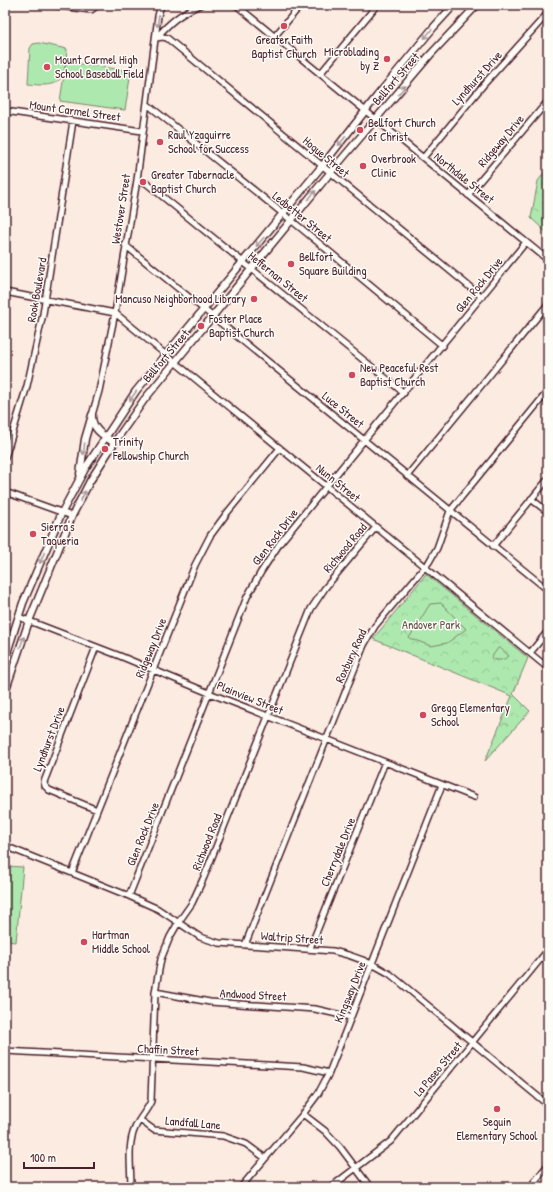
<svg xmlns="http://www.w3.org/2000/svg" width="553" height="1192" font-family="'Patrick Hand',sans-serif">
  <defs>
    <pattern id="forest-crowns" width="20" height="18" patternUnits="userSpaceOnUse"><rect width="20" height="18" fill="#ade9af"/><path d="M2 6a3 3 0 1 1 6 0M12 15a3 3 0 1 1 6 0" fill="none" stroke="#96c797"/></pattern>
  </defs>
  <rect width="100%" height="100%" fill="#fcebe0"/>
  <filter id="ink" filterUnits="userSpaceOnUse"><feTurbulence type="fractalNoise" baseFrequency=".025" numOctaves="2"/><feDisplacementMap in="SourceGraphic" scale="8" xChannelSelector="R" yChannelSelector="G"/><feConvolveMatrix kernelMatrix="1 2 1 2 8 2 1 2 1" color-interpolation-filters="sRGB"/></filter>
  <g filter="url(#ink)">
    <path fill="url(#forest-crowns)" stroke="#7c846d" d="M548,168v66l-17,-16 7,-37z
      M426,574l102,84 -15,36 17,17 -45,50 27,-65 -139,-57z"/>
    <path fill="#ade9af" stroke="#7c846d" d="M39,43l28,6 -1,13 65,9 -6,39 -65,-9 6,-39c-1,4 -1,9 -3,13 -7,13 -23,10 -35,9l2,-36 3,-4z
      M441,603l25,26 -19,14 -16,3 -22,-8 21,-34z
      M498,648h2l9,8c-7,5 -11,5 -18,2z
      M5,866l18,1 -7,75 -11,-1z"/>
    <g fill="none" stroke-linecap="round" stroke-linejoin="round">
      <g stroke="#4a1f2b" stroke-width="8">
        <path id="minor" d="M52,5l39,5 7,-5
          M236,5l312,255
          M157,37c13,-15 24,-24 43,-32
          M274,37l27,-32
          M156,38l7,-1 4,1 315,259
          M320,74l57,-69
          M147,104l155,125 141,117
          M5,111l137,20
          M423,158l62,-75 63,-70
          M137,180l9,3 258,210
          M468,195l80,-94
          M125,245l423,345
          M5,292l110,21 433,355
          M92,415l7,-24 16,-78 22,-133 21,-164 3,-11
          M5,458l22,-72 16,-72 30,-193
          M407,476l141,-172
          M5,492l67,24
          M531,499l17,13
          M493,546l55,-67
          M19,617l101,39 89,37 265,104
          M96,647l-52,135 1,4 4,4 48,20
          M530,653l18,-22
          M5,846l124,50 29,13 42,28 19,6 114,8c22,5 38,11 57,23l158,131
          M72,873l123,-308 15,-29 17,-23 53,-65
          M129,896l118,-299 14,-25 19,-29 246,-301
          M245,945l119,-300 11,-19 54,-64 8,-14 13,-37 98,-120
          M310,948l75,-186
          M155,992l55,10 105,7 35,8
          M5,1051l298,16 26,6
          M303,1114l22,17 15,16 30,40
          M140,1120l14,10 69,6 23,8 19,14
          M131,1187c0,-19 -4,-42 4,-59 4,-10 12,-17 16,-27l4,-109 6,-33 9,-22 8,-14 14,-20 12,-26 107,-268 14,-21 51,-61
          M241,1187l62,-73 15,-20 11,-21 113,-288
          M331,1187l60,-46 157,-191
          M530,1187l18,-22"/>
      </g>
      <g stroke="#4a1f2b" stroke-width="9">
        <path id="major" d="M92,417c1,13 11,18 22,26
          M80,474l5,-35 7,-24
          M5,659l18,-56 39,-91 24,-45 50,-76 186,-225 55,-70 56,-68 21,-23
          M5,692l24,-71 43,-105 18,-35 24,-38 30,-43 186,-227 100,-118 47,-50"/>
      </g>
      <use href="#minor" stroke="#fdfcf7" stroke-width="5"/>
      <use href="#major" stroke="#fdfcf7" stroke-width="6"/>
    </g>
    <defs><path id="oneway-shaft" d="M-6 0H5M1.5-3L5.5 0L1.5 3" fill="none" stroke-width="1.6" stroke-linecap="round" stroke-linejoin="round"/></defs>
    <g stroke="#ac999b">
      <use href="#oneway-shaft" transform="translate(158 21) rotate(97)"/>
      <use href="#oneway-shaft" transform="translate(428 34) rotate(129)"/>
      <use href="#oneway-shaft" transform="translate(402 90) rotate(-50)"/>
      <use href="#oneway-shaft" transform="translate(342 141) rotate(129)"/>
      <use href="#oneway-shaft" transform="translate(312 195) rotate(-51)"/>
      <use href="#oneway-shaft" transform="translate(260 242) rotate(130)"/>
      <use href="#oneway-shaft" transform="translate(133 396) rotate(124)"/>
      <use href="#oneway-shaft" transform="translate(84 449) rotate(96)"/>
      <use href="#oneway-shaft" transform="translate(83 496) rotate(-63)"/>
      <use href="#oneway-shaft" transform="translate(42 558) rotate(113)"/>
      <use href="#oneway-shaft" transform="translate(22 642) rotate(-71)"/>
    </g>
  </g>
  <g fill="#d1495b" stroke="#fdfcf7" stroke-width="1.5">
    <circle cx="284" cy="26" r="4"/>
    <circle cx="387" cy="59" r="4"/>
    <circle cx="47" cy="67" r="4"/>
    <circle cx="360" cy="130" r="4"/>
    <circle cx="160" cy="142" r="4"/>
    <circle cx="363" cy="166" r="4"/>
    <circle cx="143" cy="182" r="4"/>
    <circle cx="291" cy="264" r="4"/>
    <circle cx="254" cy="299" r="4"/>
    <circle cx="201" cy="326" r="4"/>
    <circle cx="352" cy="375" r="4"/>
    <circle cx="105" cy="449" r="4"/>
    <circle cx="33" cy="534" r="4"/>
    <circle cx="423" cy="715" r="4"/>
    <circle cx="84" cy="942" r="4"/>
    <circle cx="497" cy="1109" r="4"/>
  </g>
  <g text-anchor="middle" stroke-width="3" stroke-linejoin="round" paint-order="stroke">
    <g font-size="12" fill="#4a1f2b" stroke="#fdfcf7" text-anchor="start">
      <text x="284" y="44" text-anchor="middle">Greater Faith<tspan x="284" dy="14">Baptist Church</tspan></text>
      <text x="379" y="56" text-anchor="end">Microblading<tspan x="379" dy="14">by Z</tspan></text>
      <text x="55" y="64">Mount Carmel High<tspan x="55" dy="14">School Baseball Field</tspan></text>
      <text x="368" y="127">Bellfort Church<tspan x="368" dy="14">of Christ</tspan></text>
      <text x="168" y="139">Raul Yzaguirre<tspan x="168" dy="14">School for Success</tspan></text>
      <text x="371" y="163">Overbrook<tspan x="371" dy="14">Clinic</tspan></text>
      <text x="151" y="179">Greater Tabernacle<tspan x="151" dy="14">Baptist Church</tspan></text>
      <text x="299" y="261">Bellfort<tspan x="299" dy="14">Square Building</tspan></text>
      <text x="246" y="303" text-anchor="end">Mancuso Neighborhood Library</text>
      <text x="209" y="323">Foster Place<tspan x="209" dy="14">Baptist Church</tspan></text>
      <text x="360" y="372">New Peaceful Rest<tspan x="360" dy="14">Baptist Church</tspan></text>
      <text x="113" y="446">Trinity<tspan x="113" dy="14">Fellowship Church</tspan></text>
      <text x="41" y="531">Sierra's<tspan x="41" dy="14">Taqueria</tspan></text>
      <text x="431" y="712">Gregg Elementary<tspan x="431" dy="14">School</tspan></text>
      <text x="92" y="939">Hartman<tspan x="92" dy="14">Middle School</tspan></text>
      <text x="497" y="1126" text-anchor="middle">Seguin<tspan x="497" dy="14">Elementary School</tspan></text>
    </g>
    <g font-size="12" fill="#4a1f2b" stroke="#fdfcf7">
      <text transform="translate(477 78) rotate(-48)" y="4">Lyndhurst Drive</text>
      <text transform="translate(396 79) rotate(-49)" y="4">Bellfort Street</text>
      <text transform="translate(75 111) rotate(8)" y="4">Mount Carmel Street</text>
      <text transform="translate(501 141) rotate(-50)" y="4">Ridgeway Drive</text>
      <text transform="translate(326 157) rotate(40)" y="4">Hogue Street</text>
      <text transform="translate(464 178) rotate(39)" y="4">Northdale Street</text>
      <text transform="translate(121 209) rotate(-81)" y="4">Westover Street</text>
      <text transform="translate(302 217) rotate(39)" y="4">Ledbetter Street</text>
      <text transform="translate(278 277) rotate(39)" y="4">Heffernan Street</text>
      <text transform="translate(479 285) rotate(-51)" y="4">Glen Rock Drive</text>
      <text transform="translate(37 290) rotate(-80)" y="4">Rook Boulevard</text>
      <text transform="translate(166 356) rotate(-50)" y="4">Bellfort Street</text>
      <text transform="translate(343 410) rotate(39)" y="4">Luce Street</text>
      <text transform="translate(338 483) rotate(39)" y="4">Nunn Street</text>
      <text transform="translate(275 537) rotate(-53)" y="4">Glen Rock Drive</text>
      <text transform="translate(345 548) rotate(-50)" y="4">Richwood Road</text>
      <text transform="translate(151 648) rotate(-68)" y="4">Ridgeway Drive</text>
      <text transform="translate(351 656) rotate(-65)" y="4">Roxbury Road</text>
      <text transform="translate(250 698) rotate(22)" y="4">Plainview Street</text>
      <text transform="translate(49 739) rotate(-69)" y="4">Lyndhurst Drive</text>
      <text transform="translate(143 834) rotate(-68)" y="4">Glen Rock Drive</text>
      <text transform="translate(207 842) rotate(-68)" y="4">Richwood Road</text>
      <text transform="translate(338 852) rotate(-68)" y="4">Cherrydale Drive</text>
      <text transform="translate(292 938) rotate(4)" y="4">Waltrip Street</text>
      <text transform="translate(350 992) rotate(-68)" y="4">Kingsway Drive</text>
      <text transform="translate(253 995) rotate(3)" y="4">Andwood Street</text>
      <text transform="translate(168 1050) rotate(3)" y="4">Chaffin Street</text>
      <text transform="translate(438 1069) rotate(-50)" y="4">La Paseo Street</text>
      <text transform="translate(193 1123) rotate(5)" y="4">Landfall Lane</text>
    </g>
    <g font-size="12" fill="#63524c" stroke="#fdfcf7">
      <text x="431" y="629">Andover Park</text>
    </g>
  </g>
  <rect width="553" height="1192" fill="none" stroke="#fdfcf7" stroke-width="20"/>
  <rect x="10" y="10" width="533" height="1172" fill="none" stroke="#4a1f2b" stroke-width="1.5" filter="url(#ink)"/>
  <path d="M24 1162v6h70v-6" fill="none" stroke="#4a1f2b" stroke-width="2"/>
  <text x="30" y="1162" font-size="12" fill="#4a1f2b" stroke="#fdfcf7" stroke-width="3" paint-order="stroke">100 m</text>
</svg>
